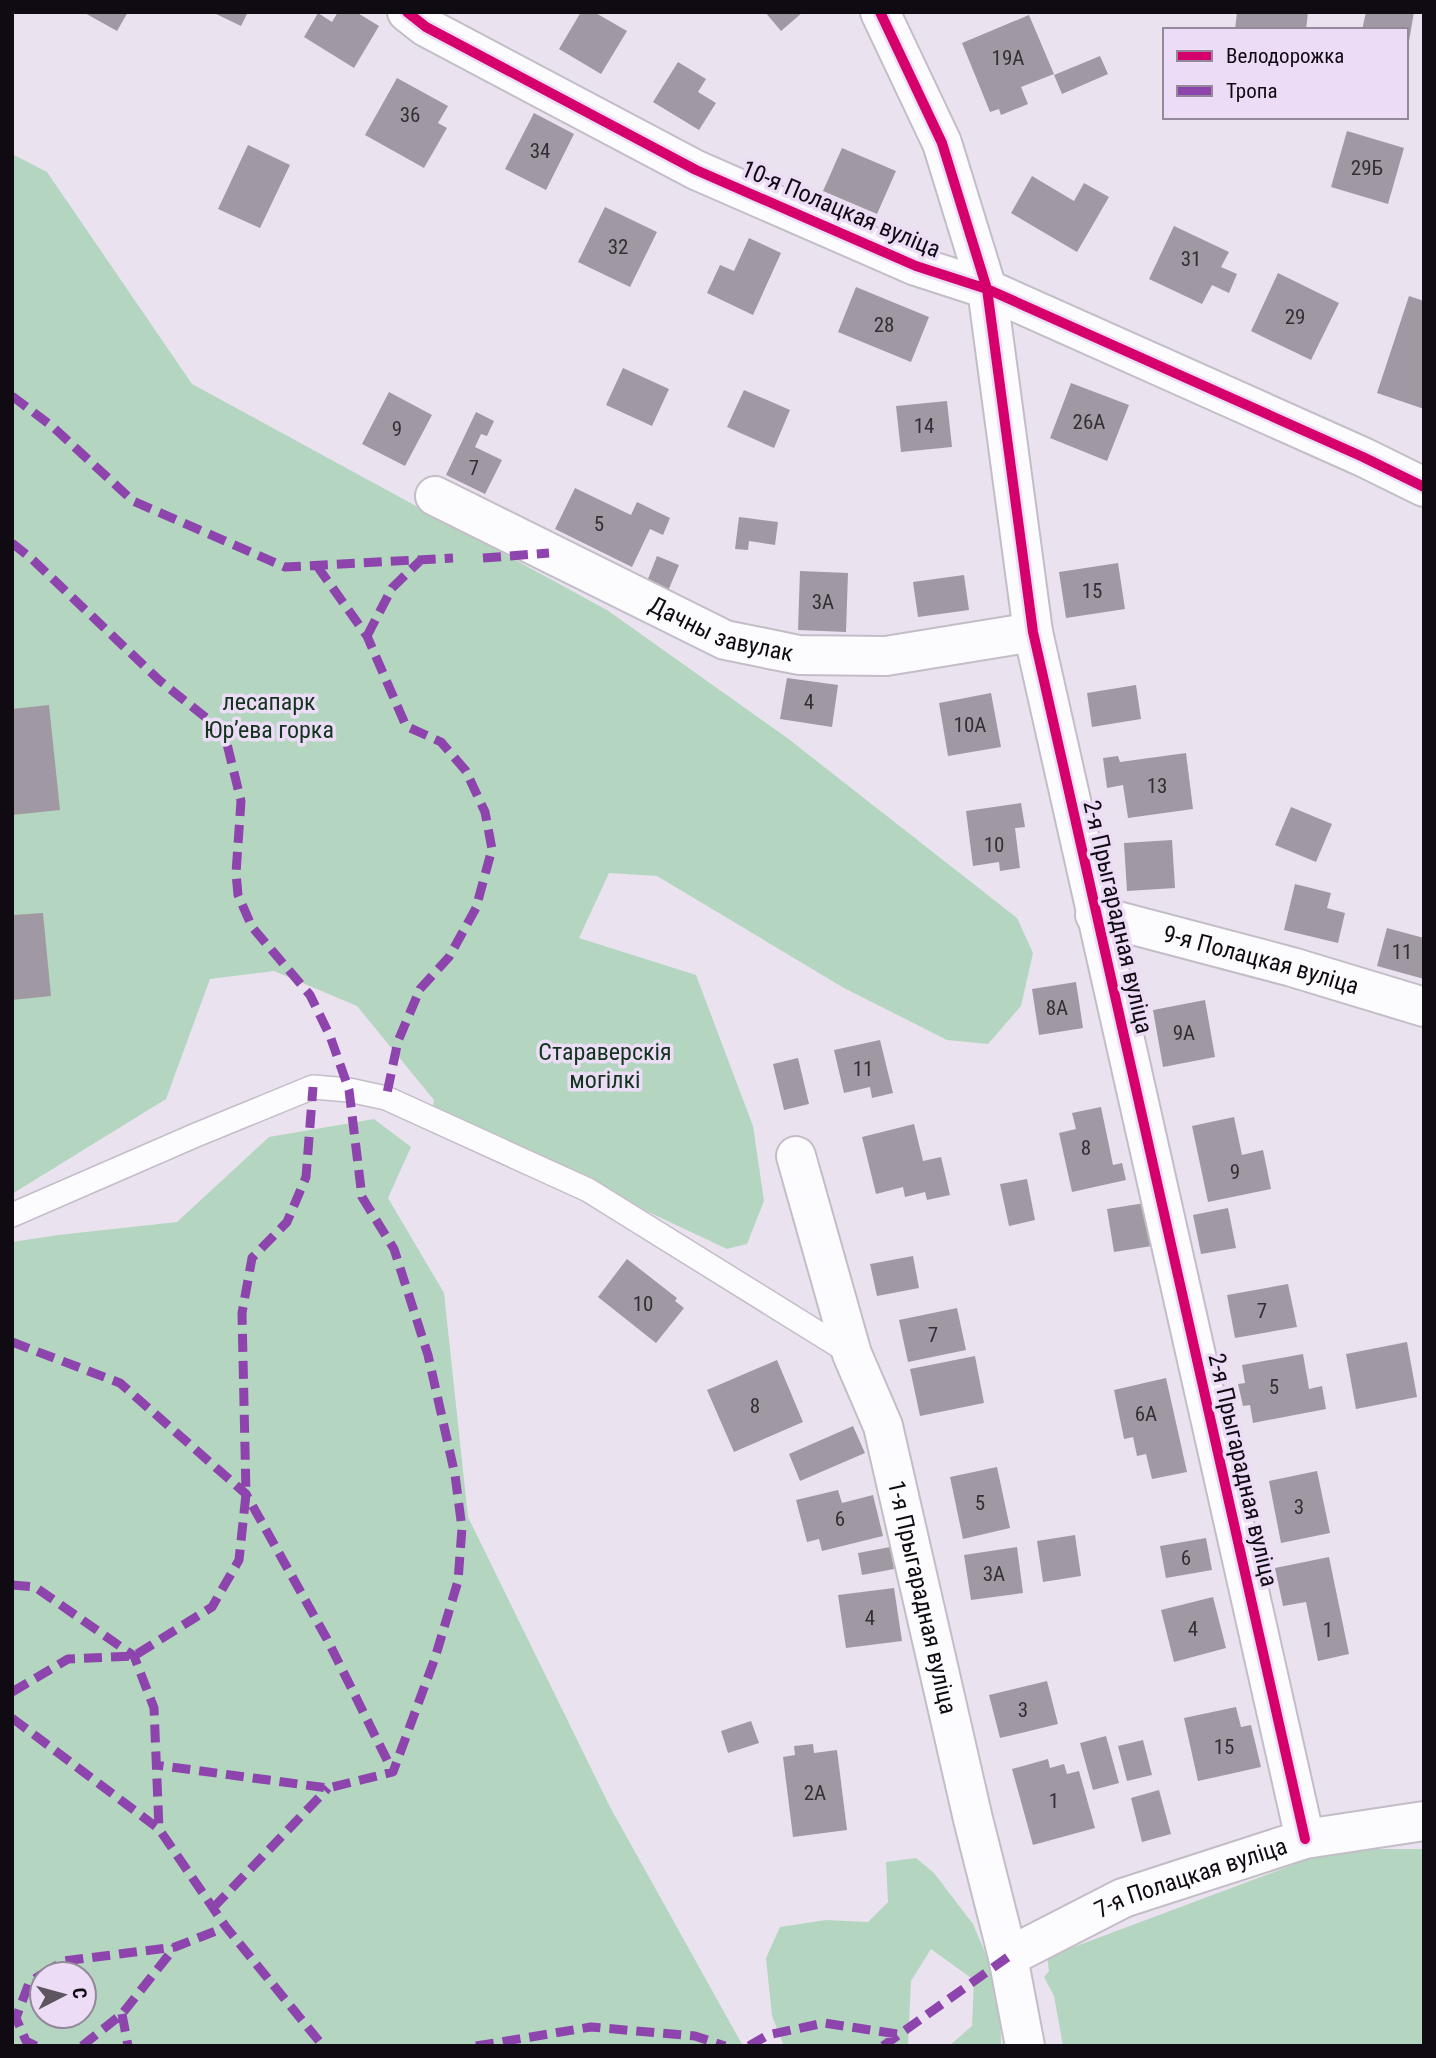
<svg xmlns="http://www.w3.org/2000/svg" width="1436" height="2058" font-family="'Roboto Condensed',sans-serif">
  <rect width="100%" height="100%" fill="#ebe2f0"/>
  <path fill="#b4d6c0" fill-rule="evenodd" d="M12,154l35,18 145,212 415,226 179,127 231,181 16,35 -12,53 -33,38 -41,-4 -103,-52 -187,-112 -48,-3 -30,65 117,37 57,151 11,75 -17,43 -20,5 -295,-139 2,-10 -77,-94 -83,-35 -64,8 -44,120 -154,95z
    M374,1119l37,28 -23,51 56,95 24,224 142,290 133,239h-731v-804l46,-7 119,-13 92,-85zM84,1974v42h-42v-42z
    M1335,1849h89v197h-361l-9,-50 -10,-19 5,-6 -2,-14z
    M916,1858l18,15 39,51 27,64 1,58h-52l23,-20 2,-46 -43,-31 -20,32 -3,65h-124l-12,-30 -6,-58 14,-31 46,-7 42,2 20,-20 -2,-40z"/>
  <path fill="#a099a4" d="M83,12h45l-11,19z
    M212,12h36l-7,14z
    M338,12h18l23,14 -25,42 -50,-31 14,-24 14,9z
    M581,12h13l33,19 -26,43 -42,-25z
    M765,12h38l-22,19z
    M1237,12h71l-2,18h-71z
    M1366,12h48l-6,35 -2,-17h-44z
    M1029,15l25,59 -33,13 7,17 -27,11 -2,-6 -9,3 -28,-69z
    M1100,56l8,18 -46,20 -8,-19z
    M678,62l28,17 -8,13 18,11 -17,27 -46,-28z
    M397,78l51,28 -10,17 9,5 -23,40 -59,-33z
    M534,113l40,21 -28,56 -41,-21z
    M1347,131l57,17 -16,56 -57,-17z
    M248,145l42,20 -30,63 -42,-19z
    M842,148l54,23 -19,43 -54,-23z
    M1032,176l42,25 10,-18 25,14 -32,55 -66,-39z
    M605,207l52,25 -27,55 -52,-25z
    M1174,226l55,26 -8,15 16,7 -8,19 -17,-8 -10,19 -53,-25z
    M749,238l32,15 -28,62 -46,-22 13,-28 14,6z
    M1278,273l61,30 -28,57 -60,-29z
    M856,287l73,30 -18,45 -73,-30z
    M1409,296l15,5v108l-47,-16z
    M623,368l46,21 -17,37 -46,-21z
    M1071,383l58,22 -22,56 -57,-23z
    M744,390l46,20 -16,38 -47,-21z
    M389,392l43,23 -27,51 -43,-22z
    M947,401l5,46 -51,5 -5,-46z
    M476,412l18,9 -7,15 -6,-2 -6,13 27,13 -17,34 -39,-19z
    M575,488l56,27 6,-13 33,16 -7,17 -13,-6 -18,38 -77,-38z
    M739,517l39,5 -3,23 -26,-4 -1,9 -13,-1z
    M657,556l22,9 -14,33 -21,-9z
    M1118,563l7,46 -59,9 -7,-46z
    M800,571l48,2 -2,59 -48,-2z
    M964,575l5,35 -51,7 -5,-35z
    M787,678l51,7 -6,42 -52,-8z
    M1136,685l5,34 -49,8 -5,-34z
    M991,693l10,54 -53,9 -9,-53z
    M49,705l11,105 -48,5v-106z
    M1186,753l7,56 -65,9 -5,-33 -16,3 -4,-30 15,-2 2,6z
    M1021,803l4,24 -10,1 5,40 -20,3 -1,-9 -26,4 -7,-55z
    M1291,807l41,17 -16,38 -41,-17z
    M1172,840l3,48 -48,3 -3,-48z
    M1295,884l36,9 -4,15 18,5 -7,30 -54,-13z
    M43,913l8,83 -39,4v-85z
    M1387,928l37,10v41l-47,-13z
    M1076,982l7,46 -44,7 -7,-46z
    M1205,1000l10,57 -52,10 -10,-57z
    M880,1040l13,53 -21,5 -2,-11 -26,6 -10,-43z
    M798,1058l11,46 -25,6 -11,-46z
    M1101,1107l12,58 9,-2 4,17 -54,12 -13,-59 17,-4 -4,-16z
    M1234,1117l8,38 21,-5 8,39 -63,13 -16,-76z
    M914,1124l9,37 18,-4 9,38 -23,5 -2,-8 -20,5 -2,-10 -27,7 -14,-57z
    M1027,1179l8,41 -26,6 -9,-42z
    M1145,1203l7,43 -38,6 -7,-43z
    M1228,1208l8,40 -35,6 -8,-39z
    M913,1256l6,32 -42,8 -7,-32z
    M627,1259l50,39 -2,3 9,7 -28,35 -58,-46z
    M1288,1284l9,43 -62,11 -8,-43z
    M957,1308l9,42 -58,12 -9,-42z
    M1407,1342l10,55 -61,12 -10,-55z
    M1303,1354l6,35 13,-3 4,23 -73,14 -3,-18 -7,1 -5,-22 7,-1 -3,-18z
    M975,1356l9,47 -64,13 -10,-47z
    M777,1360l26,62 -69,30 -27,-62z
    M1166,1378l21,94 -35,7 -6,-25 -9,2 -4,-19 -9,2 -10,-49z
    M853,1426l12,27 -65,28 -11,-27z
    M997,1467l13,61 -47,11 -13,-62z
    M1317,1471l13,62 -49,10 -12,-62z
    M838,1490l4,13 31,-8 10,41 -61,15 -3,-12 -12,3 -11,-42z
    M1075,1535l6,41 -38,6 -6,-41z
    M1206,1538l6,32 -46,8 -6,-32z
    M890,1547l4,22 -32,6 -4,-22z
    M1017,1547l6,46 -52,7 -7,-45z
    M1329,1557l20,97 -31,7 -12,-59 -23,4 -8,-38z
    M894,1588l8,53 -56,7 -8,-53z
    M1213,1597l13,51 -52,14 -13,-52z
    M1047,1681l11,43 -58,14 -11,-43z
    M1236,1707l5,20 10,-2 10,42 -63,14 -14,-63z
    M751,1721l8,22 -31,10 -7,-22z
    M1106,1736l13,47 -26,7 -13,-47z
    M1143,1740l9,35 -25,6 -9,-35z
    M813,1744l1,9 23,-3 10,80 -54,7 -10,-80 12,-2 -1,-9z
    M1048,1759l2,9 14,-4 3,10 12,-3 16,57 -62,17 -21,-76z
    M1159,1790l12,44 -29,8 -11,-44z"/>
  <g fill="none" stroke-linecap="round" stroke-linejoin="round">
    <g stroke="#c3bdc8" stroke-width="26">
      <path id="lane" d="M12,1215l184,-80 117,-48 36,3 37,8 202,92 264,164"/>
    </g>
    <g stroke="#c3bdc8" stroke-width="42">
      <g id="street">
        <path d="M407,12l19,15 270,143 220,96 71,23 376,168 61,30"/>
        <path d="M880,12l62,131 45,146 46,343 272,1207"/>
        <path id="s1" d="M435,496l290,144 74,15 87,1 147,-24"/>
        <path id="s2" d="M1095,915l197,52 132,40"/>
        <path id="s3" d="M796,1156l56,198 31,72 90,393 35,138 17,89"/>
        <path id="s4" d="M1008,1957l115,-59 182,-59 119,-18"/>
      </g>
    </g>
    <use href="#lane" stroke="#fcfbfd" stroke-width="23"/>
    <use href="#street" stroke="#fcfbfd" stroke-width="38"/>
    <path stroke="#8e44ad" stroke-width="9" stroke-dasharray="18 9" stroke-linecap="butt" d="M12,396l41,31 80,74 152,66 168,-9
      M12,543l21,17 126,120 56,45 12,19 14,57 -5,72 2,22 14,32 58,68 20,41 19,54 13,107 32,52 34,106 27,120 7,53 -4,53 -23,77 -42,114 -65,16 -172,-23
      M483,558l66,-5
      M317,566l50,70 39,90 35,16 25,29 19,41 7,37 -16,59 -27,49 -29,32 -22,52 -12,57
      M367,636l25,-48 30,-29
      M12,1342l108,41 126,111 81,145 66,133
      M12,1585l23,2 99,69 20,52 5,121
      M12,1692l56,-33 66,-3 78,-49 27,-47 7,-66 -4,-181 10,-55 35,-36 19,-45 7,-90
      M12,1718l147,111 67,98 97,119
      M213,1908l115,-120
      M42,1974l22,-13 111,-14 51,-20
      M122,2014l6,32
      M36,2046l-10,-5 -10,-23 13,-35 13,-9
      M82,2046l40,-32 53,-67
      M476,2046l115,-19 104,9 30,10
      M749,2046l19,-11 56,-12 73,11
      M883,2046l125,-89"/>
    <g stroke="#ecdcf6" stroke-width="15">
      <path id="cycleway" d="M407,12l19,15 270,143 220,96 71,23 376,168 61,30
        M880,12l62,131 45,146 46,343 272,1207"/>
    </g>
    <use href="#cycleway" stroke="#d6006c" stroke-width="10"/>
  </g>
  <g text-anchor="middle" stroke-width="7" stroke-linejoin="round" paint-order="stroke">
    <g font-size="21" fill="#342e37">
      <text x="1008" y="65">19А</text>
      <text x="410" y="122">36</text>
      <text x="540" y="158">34</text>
      <text x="1367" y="175">29Б</text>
      <text x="618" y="254">32</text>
      <text x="1191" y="266">31</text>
      <text x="1295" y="324">29</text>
      <text x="884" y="332">28</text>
      <text x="1089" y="429">26А</text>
      <text x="924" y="433">14</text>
      <text x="397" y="436">9</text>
      <text x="474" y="475">7</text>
      <text x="599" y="531">5</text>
      <text x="1092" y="598">15</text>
      <text x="823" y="609">3А</text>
      <text x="809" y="709">4</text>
      <text x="970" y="732">10А</text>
      <text x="1157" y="793">13</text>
      <text x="994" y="852">10</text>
      <text x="1402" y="959">11</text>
      <text x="1057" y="1015">8А</text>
      <text x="1184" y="1040">9А</text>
      <text x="863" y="1076">11</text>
      <text x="1086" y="1155">8</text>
      <text x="1235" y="1179">9</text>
      <text x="643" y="1311">10</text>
      <text x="1262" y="1318">7</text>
      <text x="933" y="1342">7</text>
      <text x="1274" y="1394">5</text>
      <text x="755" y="1413">8</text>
      <text x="1146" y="1421">6А</text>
      <text x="980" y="1510">5</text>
      <text x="1299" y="1514">3</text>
      <text x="840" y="1526">6</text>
      <text x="1186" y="1565">6</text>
      <text x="994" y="1581">3А</text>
      <text x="870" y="1625">4</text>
      <text x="1193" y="1636">4</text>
      <text x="1328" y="1637">1</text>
      <text x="1023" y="1717">3</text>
      <text x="1224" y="1754">15</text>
      <text x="815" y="1800">2А</text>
      <text x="1054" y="1808">1</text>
    </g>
    <g font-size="24" fill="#100b13" stroke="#ecdcf6">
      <text transform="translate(841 209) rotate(23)" y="8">10-я Полацкая вуліца</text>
      <text dy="8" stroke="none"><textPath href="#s1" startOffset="317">Дачны завулак</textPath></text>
      <text transform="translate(1118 917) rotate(77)" y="8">2-я Прыгарадная вуліца</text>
      <text dy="8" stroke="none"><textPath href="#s2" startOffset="172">9-я Полацкая вуліца</textPath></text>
      <text transform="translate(1243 1470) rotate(77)" y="8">2-я Прыгарадная вуліца</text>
      <text dy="8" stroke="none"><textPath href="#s3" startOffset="460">1-я Прыгарадная вуліца</textPath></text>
      <text dy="8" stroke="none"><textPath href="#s4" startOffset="200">7-я Полацкая вуліца</textPath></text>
    </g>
    <g font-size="24" fill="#12341d" stroke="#ecdcf6">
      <text x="269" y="710">лесапарк<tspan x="269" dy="28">Юрʼева горка</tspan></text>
      <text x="605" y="1060">Стараверскія<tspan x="605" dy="28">могілкі</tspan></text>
    </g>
  </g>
  <rect width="1436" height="2058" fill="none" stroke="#100b13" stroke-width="28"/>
  <rect x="1163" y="28" width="245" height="91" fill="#ecdcf6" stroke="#94889b" stroke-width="2"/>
  <rect x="1177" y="51" width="35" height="10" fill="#d6006c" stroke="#94889b" stroke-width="2"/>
  <text x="1226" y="63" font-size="21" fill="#100b13">Велодорожка</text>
  <rect x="1177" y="86" width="35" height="10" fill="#8e44ad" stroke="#94889b" stroke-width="2"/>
  <text x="1226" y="98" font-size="21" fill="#100b13">Тропа</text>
  <g transform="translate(63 1995) rotate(84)"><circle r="33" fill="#ecdcf6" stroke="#94889b" stroke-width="2"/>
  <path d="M0-5L12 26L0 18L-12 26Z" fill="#5d5660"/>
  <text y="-10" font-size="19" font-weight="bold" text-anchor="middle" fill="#100b13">С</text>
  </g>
</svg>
